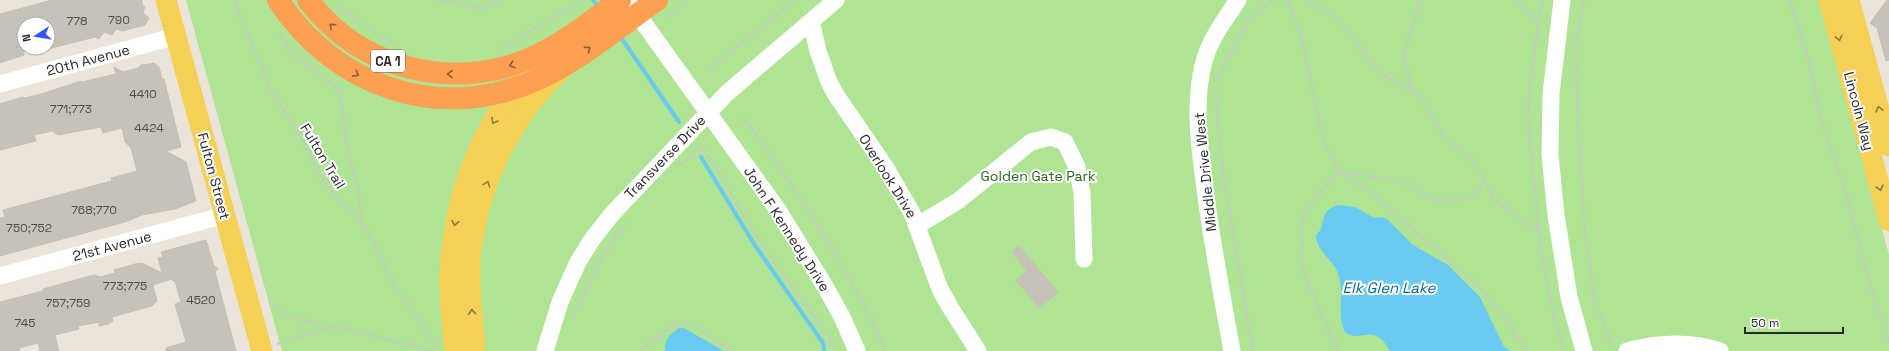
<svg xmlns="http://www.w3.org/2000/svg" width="1889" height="351" font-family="'Space Grotesk',sans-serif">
  <rect width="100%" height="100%" fill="#ebe4d9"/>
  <path fill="#aee494" d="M186,0h1634l69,255v96h-1607z"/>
  <path fill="#69cbf1" d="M1338,205l17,2 19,11 9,-1 4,2 26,26 35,20 32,32 24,50 7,4h-121c-18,-31 -28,-6 -45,-19 -9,-18 0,-41 -7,-59 -6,-14 -21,-22 -22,-37 1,-4 5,-5 5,-8 4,-12 2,-18 17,-23z
    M679,328h5l40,23h-59c-1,-11 5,-17 14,-23z"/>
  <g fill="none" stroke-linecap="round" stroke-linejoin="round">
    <path stroke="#69cbf1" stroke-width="4" d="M593,0l6,8
      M620,36l59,86
      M701,157l53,87 69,99 1,8"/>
  </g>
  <path fill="#c6c1b9" stroke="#c6c0b3" d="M52,0h90v4l3,3 -2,6 6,5 -4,7 -23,6 -6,-2 -4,6 -8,-3 -5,7 -4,-2 -47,12v-25h-24v31l-24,8v-49z
    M1887,0h2v60l-3,1 -9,-33 -7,-5z
    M154,63l5,4 3,12h2l17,68 -15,4 20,11 10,39 -21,8 -33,6 -17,7 -125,34v-38l5,-1 -2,-7 97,-26 12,-3 -1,-3 26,-7 -6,-23 -6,-6 -3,-14 -19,5 -2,-6 -43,8 -6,-4 -18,4 2,6 -36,9v-46l22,-7 3,1 16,-4 40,-13 1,1 34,-8 -2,-7 9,5 15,-4 4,-4 3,1z
    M206,240l8,26 4,2 -3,4 21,79h-70v-3l20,-6 -11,-38 6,-2 -6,-21h-2l-1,-2 -19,6 4,16 -5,5 -40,11 1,4 -4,3 -10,2v-4l-21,4 1,3 -24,6 4,16h-19l-2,-8 -19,5 1,3h-20v-49l43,-11v-2l43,-12 9,-2 5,2 15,-4 -1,-3 21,-6 7,-1 20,10 -4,-15 5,-1 -2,-5z
    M1019,246l39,46 -19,16 -23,-28 11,-9 -15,-19z"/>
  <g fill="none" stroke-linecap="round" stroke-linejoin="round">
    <path stroke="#c7c7c7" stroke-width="2.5" stroke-dasharray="3 2" stroke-linecap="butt" d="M234,0l37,90 31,49 17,35 15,21 21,20 15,21 23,47 45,66
      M439,0l46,8 15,-8
      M1287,0l13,31 23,108 15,32c23,4 47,7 69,13 10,3 15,10 23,14 5,2 11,2 15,2 19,1 32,-3 39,-21
      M1307,0l29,17 10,11 23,31 16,17 28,14
      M1420,0l-17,58 10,33 9,8 22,38 30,25 20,37 44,33
      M1516,0l22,21
      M1542,0l-12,80 -2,42 14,136 11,52 11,41
      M1584,0l-8,45 3,101 6,85 10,72 18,43
      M1790,0l20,66 11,54 21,59 31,116 16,48
      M336,4l35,28
      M668,17l19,-17
      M280,33l13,22 47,36 7,56 11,43 4,35
      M381,37l12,5
      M503,48c25,-18 54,-30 79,-48
      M709,69l86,-69
      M1216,81l32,-60 25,-21
      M1215,90l8,84 30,177
      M743,117c54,73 106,151 143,234
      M681,165l22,-17 57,94 70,97 4,12
      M269,302l20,15 41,10
      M572,318l31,-63 24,-33
      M277,344l47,-15 15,-2 92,24
      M641,351c49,-45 43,-28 92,0
      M1338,351l-32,-72 -5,-21 1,-35 6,-16 30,-36 31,20 112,98 24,29 22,33"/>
    <path stroke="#fff" stroke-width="17" d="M1562,0l-11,94 -1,61 6,60 13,82 15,54
      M630,4l148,206 48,78 16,29 15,34
      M811,21l7,30 11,31 7,13 50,73 26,45 28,76 10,18 28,44
      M0,84l176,-48
      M918,225l40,-24 73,-59 20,-5 14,5 12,25 5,26 2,66
      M0,276l225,-61
      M545,351l15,-49 18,-40 15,-24 19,-24 115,-121 109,-93
      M1232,351c-9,-49 -18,-98 -25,-147 -6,-47 -16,-100 -2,-146 6,-20 21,-40 33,-58
      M1627,351c30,-8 63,-10 93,0"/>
    <path stroke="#f4d156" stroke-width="21" d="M166,0l96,351
      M1829,0l60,221
      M1849,0l40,146
      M455,351c-2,-24 -6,-49 -5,-73 2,-86 37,-171 102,-229
      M475,351c-2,-28 -6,-56 -5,-85 4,-74 38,-147 93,-198"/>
    <path stroke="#ff9f51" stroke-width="22" d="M278,0c56,86 160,123 256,81 44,-19 83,-53 123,-81
      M308,0c51,69 145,92 223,58 33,-14 61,-38 89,-58"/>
  </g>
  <defs><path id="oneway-chevron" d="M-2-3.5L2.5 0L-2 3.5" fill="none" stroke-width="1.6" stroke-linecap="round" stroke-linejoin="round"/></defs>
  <g stroke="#895e3a">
    <use href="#oneway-chevron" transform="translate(332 26) rotate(-138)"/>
    <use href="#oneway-chevron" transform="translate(588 49) rotate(-36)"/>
    <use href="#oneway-chevron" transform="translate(512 65) rotate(162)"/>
    <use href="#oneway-chevron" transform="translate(356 74) rotate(29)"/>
    <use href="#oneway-chevron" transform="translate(450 74) rotate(-179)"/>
  </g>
  <g stroke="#8e7c3f">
    <use href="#oneway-chevron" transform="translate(1839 38) rotate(75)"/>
    <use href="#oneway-chevron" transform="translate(1879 109) rotate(-105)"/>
    <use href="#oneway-chevron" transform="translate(494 121) rotate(121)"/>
    <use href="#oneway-chevron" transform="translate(487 184) rotate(-70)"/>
    <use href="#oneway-chevron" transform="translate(1880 188) rotate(75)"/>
    <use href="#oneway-chevron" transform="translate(455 223) rotate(101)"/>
    <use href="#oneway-chevron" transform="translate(472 312) rotate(-95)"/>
  </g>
  <g text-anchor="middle" stroke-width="4" stroke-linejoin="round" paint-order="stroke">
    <g font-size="12" fill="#504e4c">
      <text x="119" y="24">790</text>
      <text x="77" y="25">778</text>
      <text x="143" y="98">4410</text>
      <text x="71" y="113">771;773</text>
      <text x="149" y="132">4424</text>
      <text x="94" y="214">768;770</text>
      <text x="29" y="232">750;752</text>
      <text x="125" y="290">773;775</text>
      <text x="201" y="304">4520</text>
      <text x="68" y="307">757;759</text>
      <text x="25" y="327">745</text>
    </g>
    <rect fill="#fff" stroke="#686868" stroke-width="1" x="371" y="50" width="34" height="22" rx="3"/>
    <g font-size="13" font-weight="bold" fill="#282828">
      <text x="388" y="66">CA 1</text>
    </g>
    <g font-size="14" fill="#282828" stroke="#fff">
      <text transform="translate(88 60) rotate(-15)" y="5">20th Avenue</text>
      <text transform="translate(1859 111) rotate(75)" y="5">Lincoln Way</text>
      <text transform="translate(323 156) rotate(59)" y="5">Fulton Trail</text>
      <text transform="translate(665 157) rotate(-46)" y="5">Transverse Drive</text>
      <text transform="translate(1205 172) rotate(-96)" y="5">Middle Drive West</text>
      <text transform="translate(214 176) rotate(75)" y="5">Fulton Street</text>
      <text transform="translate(888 176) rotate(58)" y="5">Overlook Drive</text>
      <text transform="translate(787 229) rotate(57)" y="5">John F Kennedy Drive</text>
      <text transform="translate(112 246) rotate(-15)" y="5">21st Avenue</text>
    </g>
    <g font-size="14" fill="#276618" stroke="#fff">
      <text x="1038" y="181">Golden Gate Park</text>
    </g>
    <g font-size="15" font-style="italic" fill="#0a679b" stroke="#fff">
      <text x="1389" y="293">Elk Glen Lake</text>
    </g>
  </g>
  <g transform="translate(36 36) rotate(258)"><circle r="19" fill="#ffffff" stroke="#a9a9a9"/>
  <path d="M0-3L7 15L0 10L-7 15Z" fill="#3456fe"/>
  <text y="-6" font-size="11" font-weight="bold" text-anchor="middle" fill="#282828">N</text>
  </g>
  <path d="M1745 327v6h98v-6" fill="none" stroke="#282828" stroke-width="2"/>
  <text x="1751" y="327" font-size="12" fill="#282828" stroke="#ffffff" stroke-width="3" paint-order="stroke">50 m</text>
</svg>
